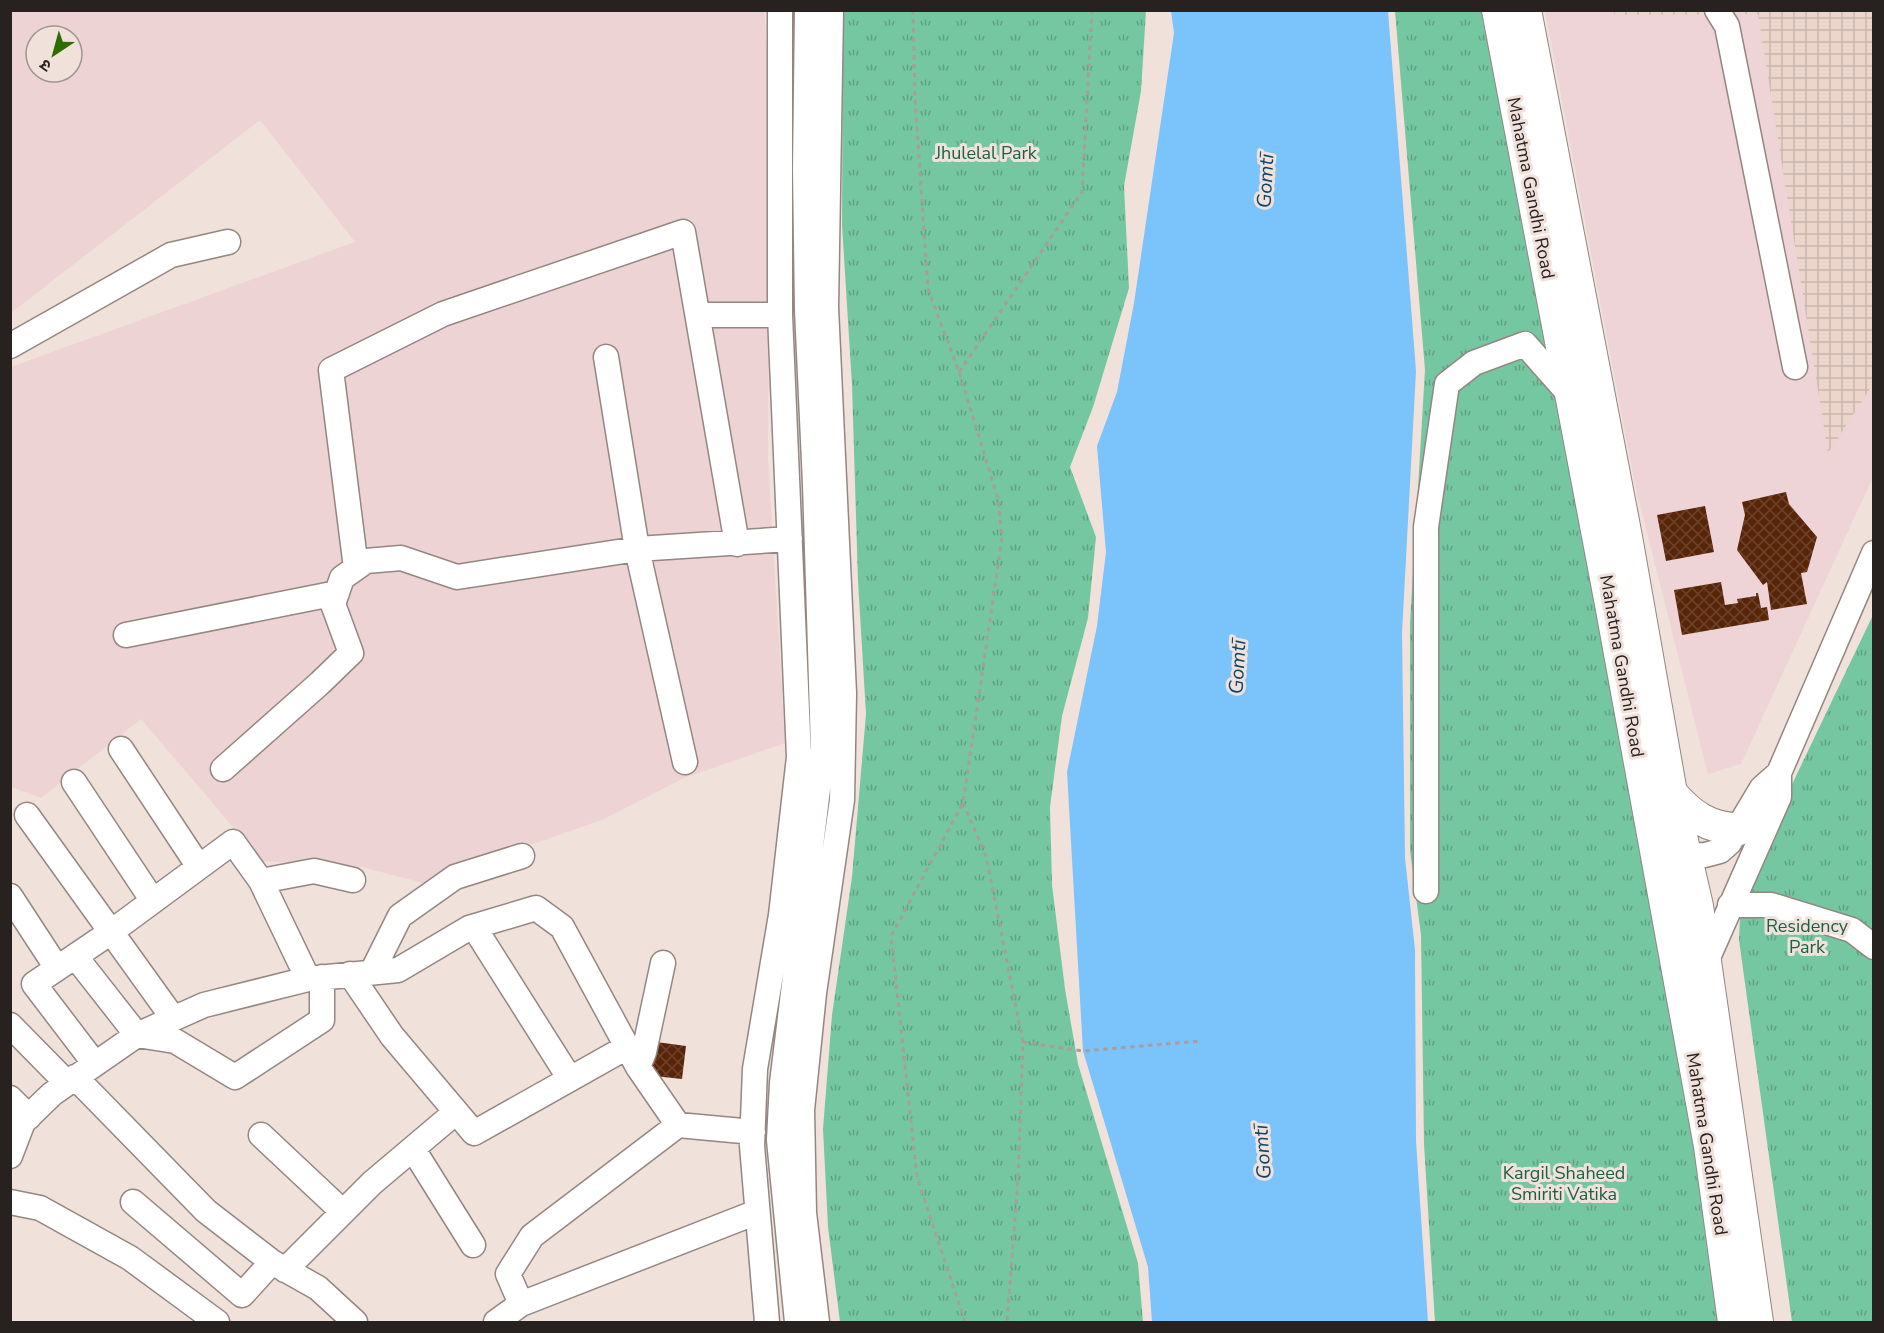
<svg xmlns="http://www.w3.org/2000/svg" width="1884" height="1333" font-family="'Nunito Sans','Noto Sans Devanagari',sans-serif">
  <defs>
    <pattern id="industrial-grid" width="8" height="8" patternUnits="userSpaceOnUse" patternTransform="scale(1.5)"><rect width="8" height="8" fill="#ecd5cb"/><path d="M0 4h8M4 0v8" fill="none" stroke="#cab7ae"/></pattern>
    <pattern id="park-tufts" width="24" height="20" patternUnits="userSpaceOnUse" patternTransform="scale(1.5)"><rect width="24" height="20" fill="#74c7a1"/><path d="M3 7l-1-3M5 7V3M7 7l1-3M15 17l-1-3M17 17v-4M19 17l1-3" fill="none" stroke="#5fa183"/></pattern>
    <pattern id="building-cross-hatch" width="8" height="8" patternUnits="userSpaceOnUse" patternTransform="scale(1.5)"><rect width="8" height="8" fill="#592509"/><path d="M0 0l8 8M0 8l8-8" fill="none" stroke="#6d432d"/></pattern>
  </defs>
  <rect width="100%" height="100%" fill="#f0e1db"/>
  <path fill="#eed3d7" d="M1545,11h328v466l-132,287 -33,10 -73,-289z"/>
  <path fill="url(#industrial-grid)" d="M1613,11h260v373l-45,69 -70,-439 -143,1z"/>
  <path fill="#eed3d4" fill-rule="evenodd" d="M11,11h753l7,79 -3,370 17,283 -101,35 -80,41 -181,64 -61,-16 -100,-6 -121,-142 -100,79 -30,-11v-420l344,-125 -95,-122 -249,193zM36,36h36v36h-36z"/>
  <path fill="url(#park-tufts)" d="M843,11h303l-5,80 -17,95 5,102 -36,119 -23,60 26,70 -8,81 -26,98 -12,91 2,78 13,104 13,75 60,199 5,59h-303l-12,-95 -5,-98 9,-114 20,-138 14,-163 -8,-133 -6,-196 -10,-160z
    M1395,11h92l196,1045 40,266h-288l-11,-178 -3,-209 -11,-84v-228l15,-253z
    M1873,615v707h-81l-53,-382 2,-49z"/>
  <path fill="#7ac3fb" d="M1171,11h217l28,360 -14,262 3,225 10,92 1,191 12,181h-276l-4,-55 -65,-216 -16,-279 30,-146 9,-74 -9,-106 20,-54 17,-89 40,-270z"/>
  <path fill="url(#building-cross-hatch)" d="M1786,492l3,12 28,33 -10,35 -6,1 6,31 -36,6 -4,-28 -4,3 -26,-35 8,-35 -3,-13z
    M1705,506l9,46 -48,9 -9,-46z
    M1721,582l4,23 13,-2 -1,-4 19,-3v-3h2l3,15 6,-1 2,13 -87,15 -8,-45z
    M649,1041l37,5 -4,33 -37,-4z"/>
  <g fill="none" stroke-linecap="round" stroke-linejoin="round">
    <g stroke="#948681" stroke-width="27">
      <path id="minor" d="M1717,10l10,16 68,341
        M698,315h82
        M10,346l161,-91 57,-13
        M606,357l31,192 48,213
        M356,568l-25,-198 112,-56 240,-82 54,312
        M126,635l211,-42
        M121,749l78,118
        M223,769l97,-86 31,-30 -18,-49 9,-26 24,-17 35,-3 56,19 180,-28 153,-10
        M74,782l79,119
        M27,815l146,203
        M1685,856l20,-1 15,-4 9,-8 33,-55 17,-15 95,-220
        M261,881l53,-10 39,9
        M1426,891v-364l21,-143 27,-21 51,-19 46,52
        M10,896l47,72
        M1730,905h41l81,25 22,17
        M474,927l96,152
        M75,956l62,79 38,6 60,36 87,-57v-43
        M1706,962l73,-165v-24
        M372,972l28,-56 55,-39 67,-21
        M350,974l42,62 82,97 153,-86
        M10,1025l57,58
        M95,1064l-61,-80 77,-52 122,-90 28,39 47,98
        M638,1067l6,-15 19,-89
        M75,1077l131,134 66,51 46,26 37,34
        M10,1098l19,19
        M261,1135l82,77
        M413,1149l60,96
        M10,1156l13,-34 29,-28 85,-59 67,-30 104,-26 90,-9 71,-42 67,-20 26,19 76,140 40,58 75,7
        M10,1202l30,6 90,50 87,64
        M133,1202l109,93 30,-33
        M285,1270l87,-87 84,-71
        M521,1304l236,-92
        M496,1322l25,-18 -13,-30 24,-38 146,-111
        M767,1322l-15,-176 3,-77 26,-154 18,-158 -19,-442v-305
        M797,1322l-18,-182 3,-57 41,-335 -8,-264 -8,-174 -2,-141 2,-159
        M817,1322l-13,-109 -2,-103 12,-117 28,-193 2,-107 -18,-386 5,-297"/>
    </g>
    <g stroke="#948681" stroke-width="34">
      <path id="major" d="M1498,10l113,594 99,542 24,176
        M1525,10l101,527 45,256 26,113 60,416
        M1671,793c19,22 38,36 68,36"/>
    </g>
    <path stroke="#a89d98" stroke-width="3" stroke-dasharray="4.5 4.5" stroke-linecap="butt" d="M913,10l2,89 13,190 31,83 39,127 4,39 -39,265 -72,133 26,241 48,145
      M959,372l123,-180 10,-182
      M963,803l23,53 37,186 -5,137 -11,143
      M1023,1042l60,9 118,-10"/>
    <use href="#minor" stroke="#fff" stroke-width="24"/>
    <use href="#major" stroke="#fff" stroke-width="32"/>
  </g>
  <g text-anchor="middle" stroke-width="6" stroke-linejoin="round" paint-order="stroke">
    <g font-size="18" fill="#1b6146" stroke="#f0e1db">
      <text x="986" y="159">Jhulelal Park</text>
      <text x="1807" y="932">Residency<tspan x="1807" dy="21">Park</tspan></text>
      <text x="1564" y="1179">Kargil Shaheed<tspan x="1564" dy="21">Smiriti Vatika</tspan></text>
    </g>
    <g font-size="18" fill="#272220" stroke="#f0e1db">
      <text transform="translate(1531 188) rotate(79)" y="6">Mahatma Gandhi Road</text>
      <text transform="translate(1622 666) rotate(80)" y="6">Mahatma Gandhi Road</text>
      <text transform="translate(1707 1144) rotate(81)" y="6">Mahatma Gandhi Road</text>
    </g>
    <g font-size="20" font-style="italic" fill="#0d466a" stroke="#f0e1db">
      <text transform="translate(1265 181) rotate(-87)" y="7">Gomtī</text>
      <text transform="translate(1237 667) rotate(-87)" y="7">Gomtī</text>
      <text transform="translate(1262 1152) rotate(-94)" y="7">Gomtī</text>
    </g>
  </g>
  <rect width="1884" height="1333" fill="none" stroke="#272220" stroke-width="24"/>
  <g transform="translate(54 54) rotate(216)"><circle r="28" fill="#f0e1db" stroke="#a09590" stroke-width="1.5"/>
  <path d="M0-4.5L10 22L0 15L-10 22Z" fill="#2e6c00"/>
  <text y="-9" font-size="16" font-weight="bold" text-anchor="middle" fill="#272220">उ</text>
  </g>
</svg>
